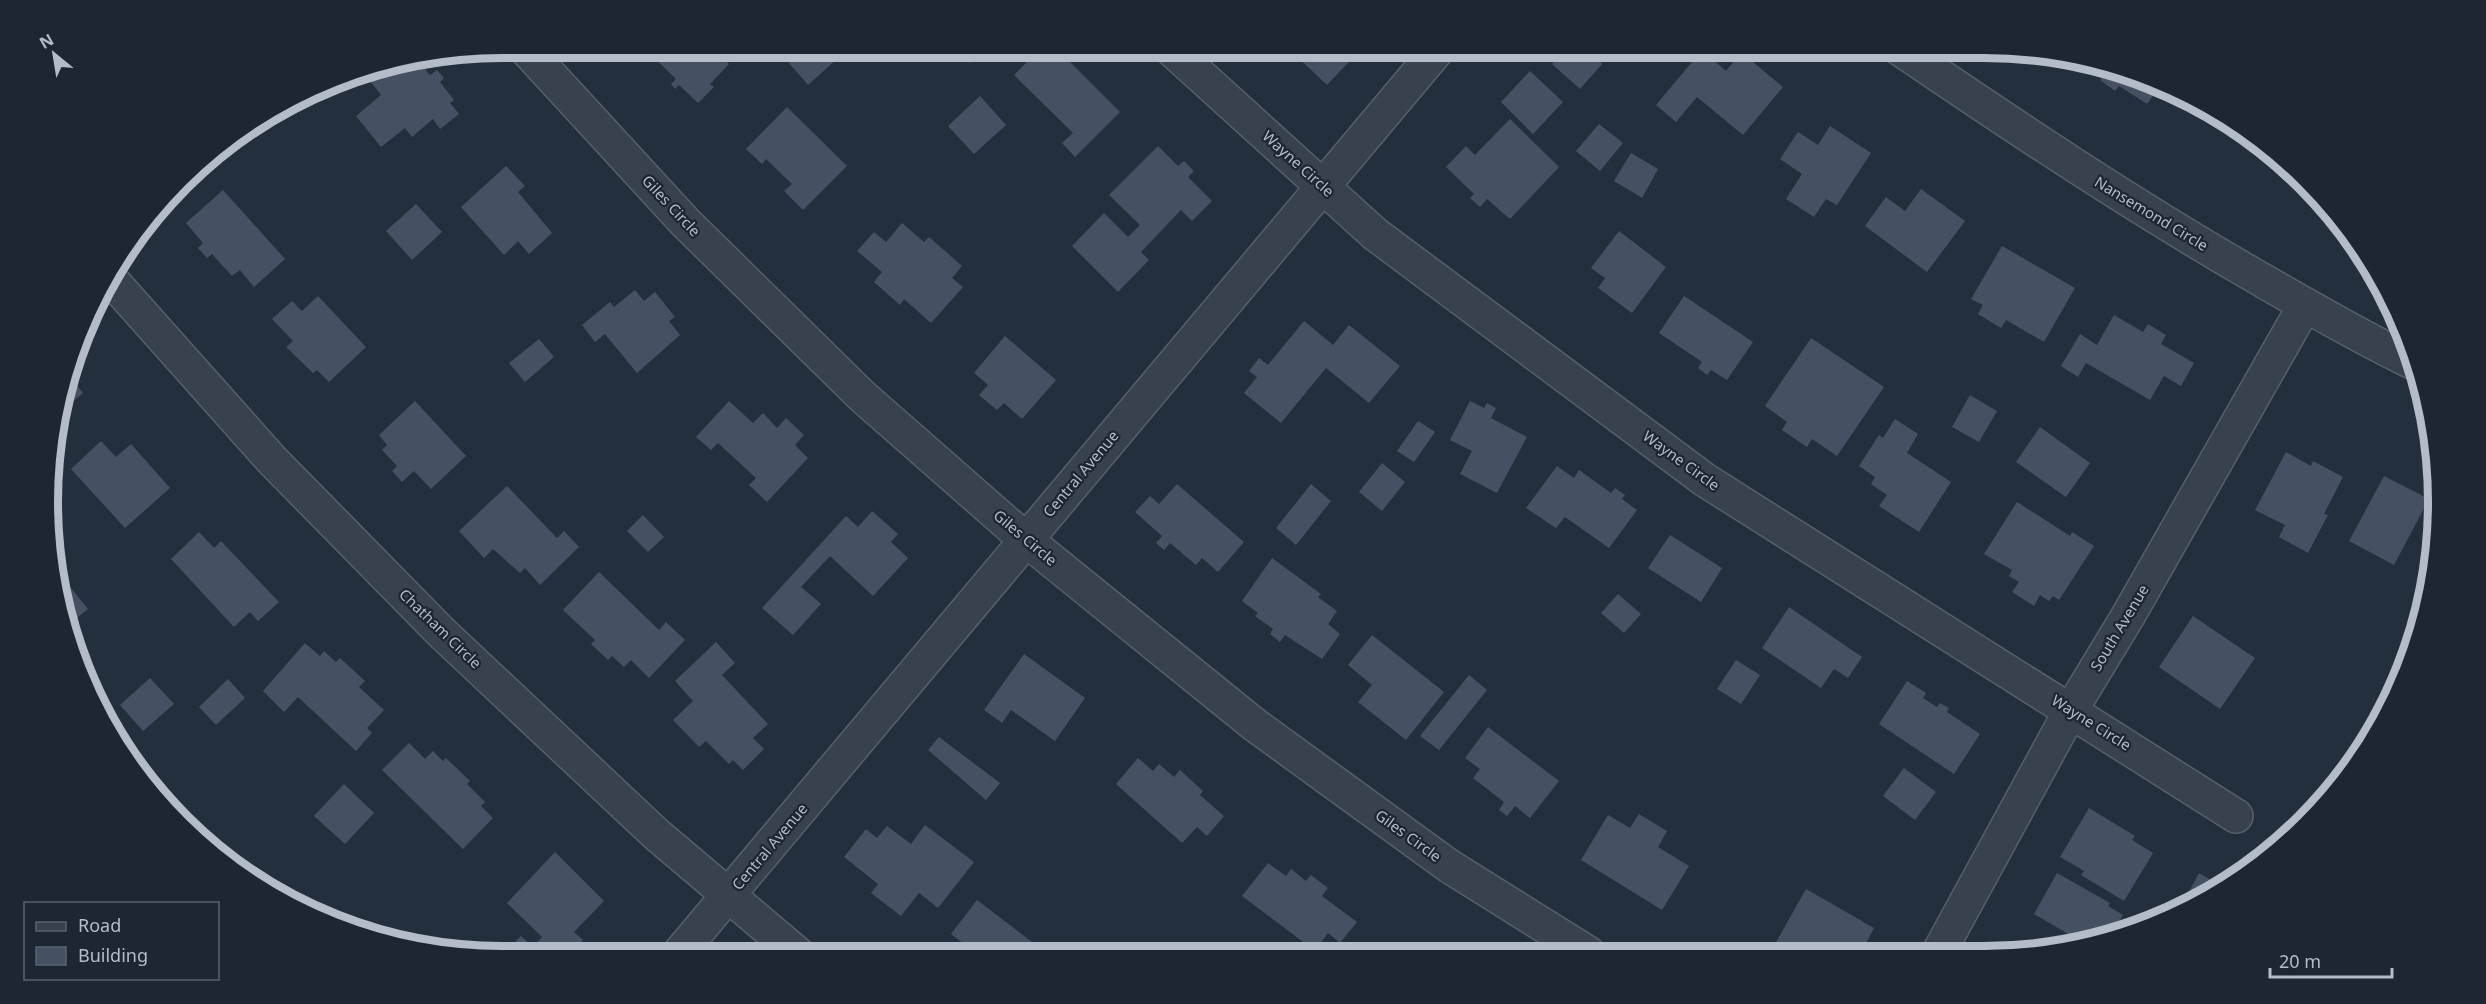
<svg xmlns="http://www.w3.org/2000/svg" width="2486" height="1004" font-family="'Noto Sans',sans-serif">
  <rect width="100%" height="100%" fill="#242f3e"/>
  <path fill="#455162" d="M650,48h69l-3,3 13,13 -19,20 4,3 -16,16 -19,-18 -4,4 -4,-5 5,-5 -29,-28z
    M766,48h28l-15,14z
    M805,48h24l9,10 -30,27 -19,-22z
    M954,48h30l-14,15z
    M1041,48h15l64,64 -45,45 -13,-14 11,-10 -59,-58z
    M1288,48h74l-35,37z
    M1566,48h41l-9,11 4,5 -22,25 -28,-25z
    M1702,50l24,21 15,-19 42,35 -40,48 -46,-38 -21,25 -20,-17z
    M419,62l11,13 7,-5 7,8 -4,4 14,18 -4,3 9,11 -19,15 -7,-10 -21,18 -7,-9 -24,19 -25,-31 25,-21 -19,-24z
    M2092,66l38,6 30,14 -13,18 -28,-18 -4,5 -15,-11 4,-5z
    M1530,71l33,31 -30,32 -32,-32z
    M980,96l26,29 -32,29 -26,-28z
    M787,107l60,59 -44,44 -19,-19 8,-7 -26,-25 -4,5 -16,-15z
    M1510,119l49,48 -49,52 -23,-20 -7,8 -10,-9 4,-4 -28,-27 20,-21 9,9z
    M1599,124l24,19 -23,28 -24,-20z
    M1830,126l41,27 -34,52 -11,-6 -12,18 -28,-18 16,-25 -22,-15 18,-27 20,13z
    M1158,146l20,20 6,-5 10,10 -6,6 24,24 -20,20 -11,-11 -40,42 8,8 -31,32 -46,-46 32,-33 24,24 12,-12 -31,-30z
    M1631,153l27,16 -16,29 -28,-17z
    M506,166l19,20 -7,6 34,41 -23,21 -11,-13 -14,14 -43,-48z
    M1921,189l44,32 -38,51 -62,-46 21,-29 19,14z
    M223,190l62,69 -31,28 -14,-17 -8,6 -20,-22 -5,4 -9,-10 5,-5 -17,-20z
    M416,204l26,28 -30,28 -26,-29z
    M902,223l22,19 5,-5 33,29 -10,12 11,9 -32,36 -27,-24 -4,6 -26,-23 8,-10 -25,-21 17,-19 12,10z
    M1619,231l47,36 -34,46 -34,-25 7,-10 -14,-10z
    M2002,246l73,42 -31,54 -38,-22 -5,8 -23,-14 5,-9 -12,-6z
    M635,290l9,11 11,-9 20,25 -6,4 11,14 -43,38 -32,-39 -10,8 -13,-17 28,-23 4,5z
    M318,296l48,51 -37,35 -12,-12 -4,3 -27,-26 7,-6 -21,-22 20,-18 10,10z
    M1684,296l69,46 -26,38 -16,-10 -4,5 -9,-7 4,-6 -43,-29z
    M2114,315l29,17 5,-8 18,11 -5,9 33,19 -13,23 -17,-10 -14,24 -64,-37 -8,14 -17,-11 19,-32 17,11z
    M1304,321l29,24 16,-20 51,41 -31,37 -43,-35 -45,55 -37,-30 13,-16 -8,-6 10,-13 9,7z
    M1005,336l51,44 -34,39 -18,-16 -7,7 -18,-15 9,-10 -14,-12z
    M1811,338l73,49 -47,69 -25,-17 -5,8 -25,-17 5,-8 -22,-16z
    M539,339l15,18 -29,25 -16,-19z
    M68,374l15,19 -24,20z
    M1970,395l27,16 -18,31 -27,-15z
    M415,401l51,55 -35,33 -17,-18 -12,11 -10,-11 5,-5 -15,-16 5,-5 -8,-10z
    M729,401l24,22 10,-10 14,15 9,-10 18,17 -9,10 13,13 -41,44 -18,-17 7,-7 -38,-35 -7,7 -15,-13z
    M1470,401l14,7 3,-5 9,5 -5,10 36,19 -30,56 -37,-19 12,-23 -22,-11z
    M1895,419l23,15 -11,19 44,29 -32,50 -40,-26 8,-11 -16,-11 4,-7 -16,-11 20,-31 4,3z
    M1418,421l17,11 -21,30 -17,-11z
    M2040,427l50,36 -24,34 -50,-35z
    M101,441l15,16 15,-13 39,44 -45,40 -54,-59z
    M2286,452l25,14 2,-5 30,16 -19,37 4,1 -20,38 -29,-16 6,-12 -30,-15z
    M1382,463l23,19 -23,29 -23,-19z
    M1557,466l17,12 5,-8 32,23 4,-5 10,7 -3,4 15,11 -28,38 -44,-31 -9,11 -30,-20z
    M2384,476l45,23 -35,66 -45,-24z
    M1177,484l67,58 -26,30 -16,-14 -6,7 -26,-22 -6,7 -8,-7 6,-7 -27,-24 15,-16 9,8z
    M1311,484l20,17 -35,44 -20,-17z
    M507,486l50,52 7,-7 15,16 -39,38 -15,-17 -5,5 -27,-24 -9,9 -25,-27z
    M2017,502l53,34 2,-4 22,14 -35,54 -6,-4 -4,5 -9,-6 -6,11 -22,-14 7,-10 -10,-6 3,-6 -28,-16z
    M872,511l26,23 -7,8 17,16 -35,38 -43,-40 -29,31 20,17 -28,31 -31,-27 84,-92 12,11z
    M643,515l21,22 -16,15 -21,-21z
    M199,532l15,16 7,-7 58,61 -21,19 -8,-9 -16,15 -63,-68z
    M1670,535l52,33 -21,34 -53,-34z
    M1272,558l49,36 -3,3 19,14 -9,13 12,10 -18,25 -37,-24 -5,7 -10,-8 3,-5 -18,-13 3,-3 -16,-12z
    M599,572l60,58 7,-8 19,18 -36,38 -18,-18 -7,7 -12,-11 -4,4 -17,-16 4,-4 -32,-30z
    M60,575l28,34 -21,17 -10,-35 -1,-13z
    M1618,594l23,20 -17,19 -23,-20z
    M1789,607l73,50 -14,21 -14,-9 -13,19 -59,-40z
    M2193,616l62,42 -35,51 -61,-42z
    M1372,635l72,57 -38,48 -48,-38 14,-17 -24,-20z
    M716,642l19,21 -13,12 46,49 -15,14 11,11 -21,21 -10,-10 -4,4 -23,-23 -7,6 -26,-27 20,-19 -18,-20z
    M305,643l15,13 4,-5 12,11 4,-4 25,23 -6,6 25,23 -17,18 5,5 -16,18 -58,-54 -14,15 -21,-21z
    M1024,654l61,44 -30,43 -44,-31 -9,13 -18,-13z
    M1736,660l24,15 -19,29 -24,-15z
    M1469,675l18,15 -48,60 -19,-14z
    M150,678l24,26 -31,27 -23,-26z
    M228,679l17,19 -29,27 -17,-18z
    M1907,681l19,12 -3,5 14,9 3,-4 9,5 -2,4 33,22 -26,40 -75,-50z
    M1488,727l71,54 -29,37 -15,-12 -8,10 -8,-6 5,-8 -31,-24 7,-9 -15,-11z
    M939,737l61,46 -14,17 -58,-50z
    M409,743l16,16 8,-8 10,10 3,-3 24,23 -3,3 18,18 -4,4 12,12 -30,31 -81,-79z
    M1138,758l15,13 6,-7 15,13 6,-7 23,21 -3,4 24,21 -17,20 -10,-9 -15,16 -66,-59z
    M1904,768l32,24 -21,28 -32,-24z
    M344,784l30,29 -29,31 -31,-28z
    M2089,808l46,28 -3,4 21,13 -29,48 -43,-26 3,-4 -24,-14z
    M1639,814l28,17 -9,16 31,19 -27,44 -81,-50 27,-45 22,13z
    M925,825l49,37 -36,46 -19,-15 -18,23 -30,-23 7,-9 -34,-27 22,-28 11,9 10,-12 24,18z
    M555,852l49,49 -30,31 9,8 -15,16h-56l-6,-5 15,-15 12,11 9,-10 -35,-34z
    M1268,863l18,13 5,-7 15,12 5,-6 17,13 -6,8 35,26 -17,21 -12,-10 -13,18 -73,-55z
    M258,871l18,17 -1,1 -22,-12z
    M2057,873l53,30 -2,3 15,9 -11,19 -30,8 -48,-28z
    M2199,873l19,11 -38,24z
    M1806,889l68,39 -13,25h-91z
    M977,900l72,55h-78l2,-4 -22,-17z"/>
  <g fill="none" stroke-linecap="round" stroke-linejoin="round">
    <g stroke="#565f6c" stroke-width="36">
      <path id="minor" d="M525,48l160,174 177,174 163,143 230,186 194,141 139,87
        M1170,48l205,186 330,246 531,336
        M1899,48c116,79 233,157 356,228 52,30 105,61 159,87
        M108,276l163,183 170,173 215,202 143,121
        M1939,952l132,-242 57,-94 177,-311
        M677,956l762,-908"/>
    </g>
    <use href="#minor" stroke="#38414e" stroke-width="33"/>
  </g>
  <g text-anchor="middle" stroke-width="4.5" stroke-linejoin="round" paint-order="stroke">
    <g font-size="15" fill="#b4bcc9" stroke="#1d2633">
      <text transform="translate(1298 164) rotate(42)" y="5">Wayne Circle</text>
      <text transform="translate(671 206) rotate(47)" y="5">Giles Circle</text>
      <text transform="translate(2151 214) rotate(31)" y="5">Nansemond Circle</text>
      <text transform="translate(1681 461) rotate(36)" y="5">Wayne Circle</text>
      <text transform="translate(1081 474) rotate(-50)" y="5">Central Avenue</text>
      <text transform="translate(1025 538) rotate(40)" y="5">Giles Circle</text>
      <text transform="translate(2120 628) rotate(-59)" y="5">South Avenue</text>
      <text transform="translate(440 629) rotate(44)" y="5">Chatham Circle</text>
      <text transform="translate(2091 723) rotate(32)" y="5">Wayne Circle</text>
      <text transform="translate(1408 836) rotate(36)" y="5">Giles Circle</text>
      <text transform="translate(770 847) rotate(-50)" y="5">Central Avenue</text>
    </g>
  </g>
  <path d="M0 0H2486V1004H0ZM502 58H1984A444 444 0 0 1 2428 502V502A444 444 0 0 1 1984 946H502A444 444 0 0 1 58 502V502A444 444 0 0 1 502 58Z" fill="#1d2633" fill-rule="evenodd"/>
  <path fill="none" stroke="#b4bcc9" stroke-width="8" d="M502 58H1984A444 444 0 0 1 2428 502V502A444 444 0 0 1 1984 946H502A444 444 0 0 1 58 502V502A444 444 0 0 1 502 58Z"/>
  <rect x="24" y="902" width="195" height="78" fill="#1d2633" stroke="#59626f" stroke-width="1.5"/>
  <rect x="36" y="922" width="30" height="9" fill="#38414e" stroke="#59626f" stroke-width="1.5"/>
  <text x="78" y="932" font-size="18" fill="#b4bcc9">Road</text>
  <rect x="36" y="947" width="30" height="18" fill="#455162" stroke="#59626f" stroke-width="1.5"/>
  <text x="78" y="962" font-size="18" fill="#b4bcc9">Building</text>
  <g transform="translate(54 54) rotate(330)" stroke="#1d2633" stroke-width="4.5" paint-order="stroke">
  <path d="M0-4.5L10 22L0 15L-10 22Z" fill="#b4bcc9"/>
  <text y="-9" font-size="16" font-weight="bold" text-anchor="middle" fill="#b4bcc9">N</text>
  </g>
  <path d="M2270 968v9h122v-9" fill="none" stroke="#b4bcc9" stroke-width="3"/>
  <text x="2279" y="968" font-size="18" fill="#b4bcc9" stroke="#1d2633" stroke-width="4.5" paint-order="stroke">20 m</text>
</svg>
